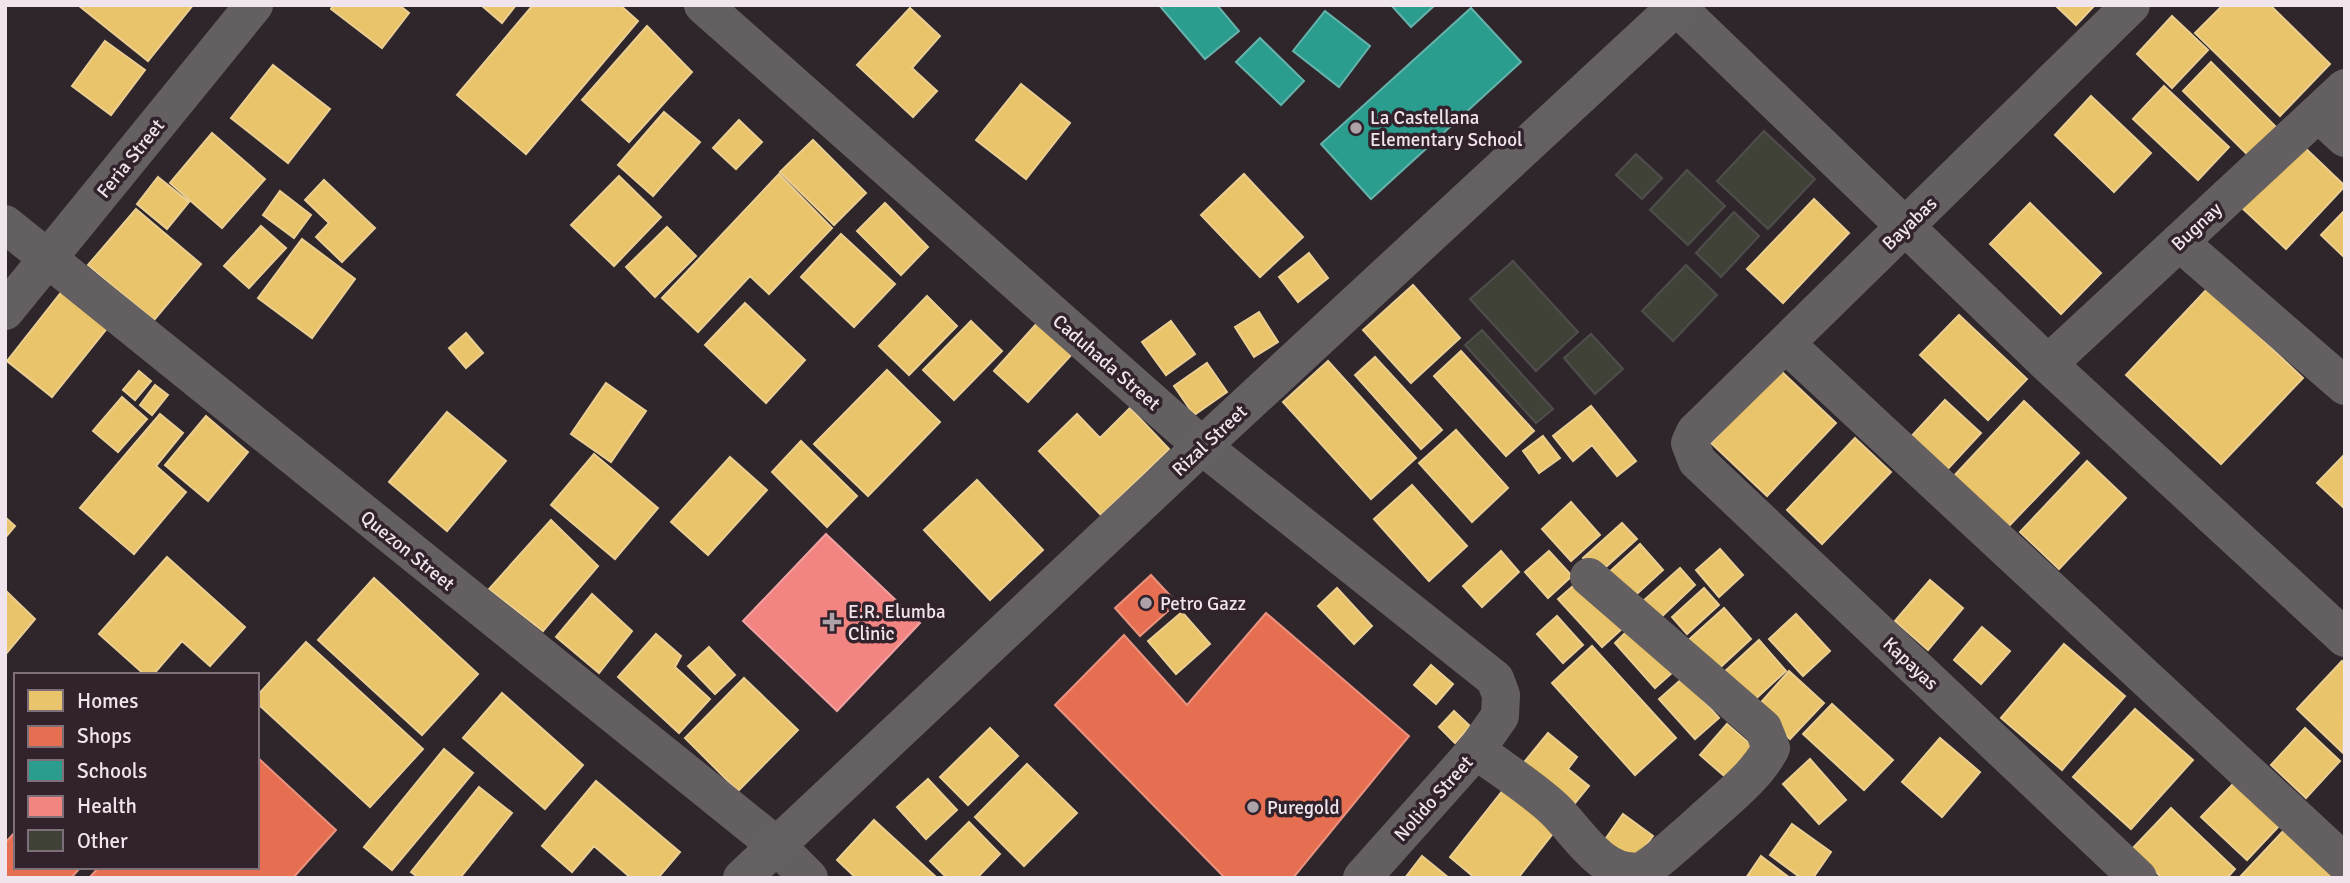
<svg xmlns="http://www.w3.org/2000/svg" width="2350" height="883" font-family="Signika,sans-serif">
  <rect width="100%" height="100%" fill="#2e262b"/>
  <path fill="#e9c46a" stroke="#ebce91" stroke-width="2" d="M78,5h115l-45,56z
    M333,5h66l10,8 -27,35 -51,-39z
    M481,5h35l-14,18z
    M533,5h87l18,16 -112,133 -69,-59z
    M2055,5h40l-19,20z
    M2223,5h47l60,59 -50,52 -85,-83z
    M910,8l30,28 -28,32 25,23 -24,26 -56,-52z
    M2172,16l36,34 -36,38 -35,-34z
    M647,26l45,46 -63,70 -47,-42z
    M105,41l40,29 -34,45 -39,-29z
    M2211,62l69,69 -28,28 -69,-68z
    M273,65l57,44 -42,54 -57,-45z
    M1021,84l49,39 -44,56 -50,-39z
    M2164,86l65,61 -31,33 -65,-61z
    M2091,96l60,57 -37,39 -59,-57z
    M664,112l36,30 -47,54 -35,-31z
    M739,120l23,22 -26,27 -23,-21z
    M212,133l53,46 -43,49 -52,-45z
    M813,140l53,53 -32,32 -54,-53z
    M2300,143l45,43 -59,63 -45,-42z
    M779,174l53,54 -63,66 -19,-18 -52,56 -36,-34z
    M1244,174l59,63 -43,40 -59,-62z
    M619,176l42,41 -47,49 -43,-41z
    M158,177l31,25 -22,27 -30,-25z
    M324,180l51,48 -33,34 -26,-25 13,-14 -24,-23z
    M280,191l31,24 -17,23 -31,-23z
    M1814,199l35,34 -66,70 -36,-34z
    M885,203l43,44 -27,28 -44,-44z
    M2030,203l71,70 -40,41 -71,-70z
    M136,209l65,55 -47,56 -66,-55z
    M2345,210v48l-24,-23z
    M261,226l25,22 -37,40 -25,-22z
    M667,227l29,29 -41,41 -29,-30z
    M841,234l54,50 -41,43 -53,-50z
    M302,239l53,40 -43,59 -54,-40z
    M1309,253l19,25 -30,24 -19,-25z
    M1413,285l47,53 -49,45 -48,-53z
    M2208,288l95,90 -82,86 -95,-89z
    M63,290l46,36 -57,71 -45,-36z
    M927,296l30,30 -48,49 -30,-29z
    M745,303l60,57 -39,43 -61,-58z
    M1259,312l19,30 -24,15 -19,-30z
    M1959,315l68,64 -39,41 -68,-65z
    M971,321l31,30 -48,49 -31,-30z
    M1039,321l34,32 -45,49 -34,-31z
    M1171,321l24,33 -29,21 -24,-33z
    M466,333l17,20 -17,15 -17,-20z
    M1461,351l73,80 -28,25 -72,-80z
    M1375,357l67,73 -21,19 -66,-74z
    M1328,361l88,97 -45,41 -88,-97z
    M1207,363l20,29 -33,23 -20,-29z
    M887,370l53,52 -72,74 -54,-52z
    M1780,370l56,53 -69,73 -56,-53z
    M139,371l12,10 -16,19 -12,-10z
    M606,383l40,28 -35,51 -40,-28z
    M155,385l13,10 -16,20 -12,-10z
    M122,397l25,22 -29,33 -25,-21z
    M1945,400l36,33 -37,40 -36,-33z
    M2024,401l55,52 -73,76 -54,-51z
    M1591,406l45,55 -19,15 -25,-31 -19,16 -20,-25z
    M1130,408l39,41 -68,66 -62,-64 38,-37 23,24z
    M447,412l59,49 -59,70 -58,-49z
    M160,414l23,19 -27,33 30,26 -52,62 -54,-46z
    M206,416l42,36 -40,49 -43,-36z
    M1456,430l52,58 -36,34 -53,-59z
    M1543,436l17,22 -21,15 -16,-22z
    M1855,438l36,34 -69,72 -35,-34z
    M801,441l56,55 -30,31 -55,-55z
    M594,454l64,54 -43,51 -64,-54z
    M2345,454v55l-28,-26z
    M730,457l37,33 -59,65 -37,-33z
    M2087,461l39,37 -67,71 -39,-37z
    M977,480l66,70 -53,50 -66,-70z
    M1412,485l55,61 -38,35 -55,-62z
    M1571,502l29,33 -29,26 -29,-32z
    M5,517l10,9 -10,12z
    M551,520l47,46 -55,65 -54,-42z
    M1622,523l15,16 -39,35 -15,-16z
    M1640,544l23,26 -34,31 -23,-26z
    M1720,549l23,26 -24,22 -23,-27z
    M1501,551l18,21 -37,35 -19,-21z
    M1549,551l23,25 -24,22 -23,-26z
    M167,557l78,70 -35,39 -28,-25 -29,34h-8l-46,-41z
    M1680,568l15,17 -37,35 -16,-18z
    M374,578l104,96 -56,61 -104,-95z
    M1580,580l43,48 -21,19 -44,-48z
    M1930,580l33,28 -35,42 -33,-29z
    M1337,588l35,38 -18,18 -36,-38z
    M1704,588l15,17 -32,29 -15,-17z
    M5,590l30,29 -30,36z
    M592,594l40,37 -33,42 -43,-36z
    M1724,608l27,31 -39,36 -28,-31z
    M1182,612l28,32 -34,30 -28,-33z
    M1796,614l34,37 -27,25 -34,-37z
    M1557,616l26,29 -20,18 -26,-29z
    M1632,626l41,46 -18,16 -40,-45z
    M1982,627l28,24 -29,33 -27,-24z
    M656,634l25,22 -6,11 35,32 -31,34 -61,-56z
    M1759,640l27,31 -36,33 -27,-31z
    M306,642l117,107 -53,58 -113,-104v-7z
    M2064,644l61,52 -63,74 -61,-52z
    M1592,646l84,92 -41,37 -83,-92z
    M709,647l26,28 -20,19 -27,-28z
    M2342,661l3,3 -2,89 -46,-44z
    M1431,665l22,19 -17,20 -22,-19z
    M1789,671l35,32 -34,36 -34,-31z
    M744,678l54,52 -60,61 -53,-53z
    M1683,678l36,40 -24,21 -36,-40z
    M502,693l81,72 -38,44 -82,-71z
    M1832,704l61,56 -29,30 -61,-56z
    M2135,709l58,51 -62,69 -58,-52z
    M1454,711l16,15 -15,17 -16,-16z
    M1727,724l29,25 -27,31 -29,-25z
    M990,728l28,28 -50,49 -28,-28z
    M2305,728l35,33 -34,37 -35,-33z
    M1548,733l29,24 -9,12 21,17 -31,38 -50,-42z
    M1940,738l40,34 -38,45 -40,-35z
    M444,749l29,24 -81,97 -28,-23z
    M1810,759l36,41 -27,24 -36,-40z
    M1027,764l50,49 -53,53 -49,-49z
    M928,779l29,31 -31,29 -29,-32z
    M596,781l84,71 -22,26h-27l-37,-32 -22,26 -30,-26z
    M2235,782l45,43 -33,35 -46,-43z
    M479,787l33,26 -52,65h-41l-8,-6z
    M1504,789l51,42 -37,47h-43l-25,-21z
    M2171,808l64,61 -8,9h-65l-30,-29z
    M1623,814l30,22 -25,33 -29,-21z
    M874,820l61,56 -2,2h-77l-19,-18z
    M969,822l31,32 -23,24h-30l-17,-17z
    M1792,824l39,28 -18,26h-12l-31,-23z
    M2287,827l54,51h-102z
    M1422,856l27,22h-44z
    M1761,856l29,22h-44z"/>
  <path fill="#e76f51" stroke="#ea9280" stroke-width="2" d="M1151,575l26,28 -37,33 -25,-28z
    M1266,613l143,123 -116,142h-68l-170,-173 69,-70 63,70z
    M257,757l79,73 -43,48h-204l10,-11h158z
    M16,831v36h65l-10,11h-65l-1,-35z"/>
  <path fill="#2a9d8f" stroke="#65b3ab" stroke-width="2" d="M1159,5h58l22,26 -34,28z
    M1391,5h44l-24,22z
    M1471,8l50,54 -150,137 -50,-55z
    M1325,11l45,35 -31,41 -46,-36z
    M1260,38l44,43 -23,24 -45,-43z"/>
  <path fill="#f28482" stroke="#f1a1a2" stroke-width="2" d="M826,534l94,89 -83,88 -94,-90z"/>
  <path fill="#404237" stroke="#504e4d" stroke-width="2" d="M1764,131l51,48 -47,50 -51,-48z
    M1636,154l26,24 -20,21 -26,-24z
    M1687,170l38,36 -37,39 -38,-35z
    M1734,212l25,24 -38,41 -25,-24z
    M1513,261l65,71 -42,39 -66,-72z
    M1686,265l31,30 -44,46 -31,-30z
    M1482,330l71,79 -17,14 -71,-78z
    M1591,334l32,35 -28,25 -31,-36z"/>
  <g fill="none" stroke-linecap="round" stroke-linejoin="round">
    <path stroke="#646062" stroke-width="38" d="M703,5l499,441 293,233 6,16 -1,21 -24,34 -114,128
      M2131,5l-436,427 -5,11 7,18 441,417
      M1676,6l372,358 297,274
      M2318,113l27,25
      M5,224l772,622 32,32
      M2179,242l166,144
      M5,311l249,-306
      M1786,344l559,519
      M2048,364l297,-276
      M1476,750c25,19 53,36 77,58 24,22 48,69 87,63 9,-1 48,-38 58,-46 25,-24 57,-46 73,-77l-8,-20 -174,-151"/>
    <path stroke="#656163" stroke-width="38" d="M742,878l460,-432 476,-441"/>
  </g>
  <g fill="#aca2a8" stroke="#31222c" stroke-width="2.5">
    <circle cx="1356" cy="128" r="7"/>
    <circle cx="1146" cy="603" r="7"/>
    <path d="M828.5 611.5h7v7h7v7h-7v7h-7v-7h-7v-7h7z"/>
    <circle cx="1253" cy="807" r="7"/>
  </g>
  <g text-anchor="middle" stroke-width="7" stroke-linejoin="round" paint-order="stroke">
    <g font-size="19" fill="#f0e5ec" stroke="#31222c" text-anchor="start">
      <text x="1370" y="124">La Castellana<tspan x="1370" dy="22">Elementary School</tspan></text>
      <text x="1160" y="610">Petro Gazz</text>
      <text x="848" y="618">E.R. Elumba<tspan x="848" dy="22">Clinic</tspan></text>
      <text x="1267" y="814">Puregold</text>
    </g>
    <g font-size="19" fill="#f0e5ec" stroke="#31222c">
      <text transform="translate(130 158) rotate(-51)" y="7">Feria Street</text>
      <text transform="translate(1909 223) rotate(-44)" y="7">Bayabas</text>
      <text transform="translate(2196 226) rotate(-43)" y="7">Bugnay</text>
      <text transform="translate(1107 362) rotate(41)" y="7">Caduhada Street</text>
      <text transform="translate(1209 440) rotate(-43)" y="7">Rizal Street</text>
      <text transform="translate(408 550) rotate(39)" y="7">Quezon Street</text>
      <text transform="translate(1911 663) rotate(43)" y="7">Kapayas</text>
      <text transform="translate(1433 798) rotate(-48)" y="7">Nolido Street</text>
    </g>
  </g>
  <rect width="2350" height="883" fill="none" stroke="#f0e5ec" stroke-width="14"/>
  <rect x="14" y="673" width="245" height="196" fill="#31222c" stroke="#7d7079" stroke-width="2"/>
  <rect x="28" y="690" width="35" height="21" fill="#e9c46a" stroke="#7d7079" stroke-width="2"/>
  <text x="77" y="708" font-size="21" fill="#f0e5ec">Homes</text>
  <rect x="28" y="726" width="35" height="21" fill="#e76f51" stroke="#7d7079" stroke-width="2"/>
  <text x="77" y="743" font-size="21" fill="#f0e5ec">Shops</text>
  <rect x="28" y="760" width="35" height="21" fill="#2a9d8f" stroke="#7d7079" stroke-width="2"/>
  <text x="77" y="778" font-size="21" fill="#f0e5ec">Schools</text>
  <rect x="28" y="796" width="35" height="21" fill="#f28482" stroke="#7d7079" stroke-width="2"/>
  <text x="77" y="813" font-size="21" fill="#f0e5ec">Health</text>
  <rect x="28" y="830" width="35" height="21" fill="#404237" stroke="#7d7079" stroke-width="2"/>
  <text x="77" y="848" font-size="21" fill="#f0e5ec">Other</text>
</svg>
